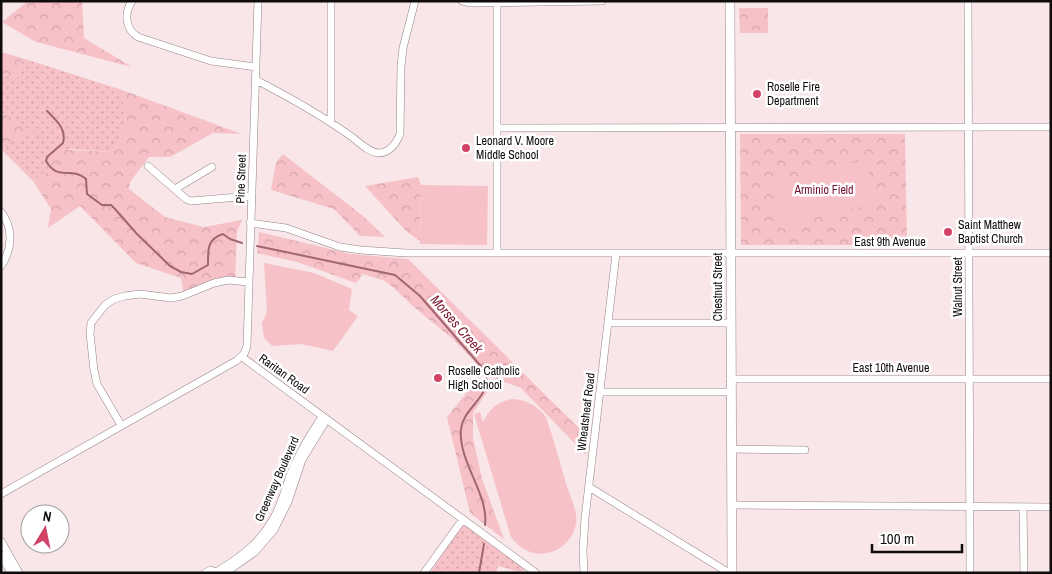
<svg xmlns="http://www.w3.org/2000/svg" width="1052" height="574" font-family="'Archivo Narrow',sans-serif">
  <defs>
    <pattern id="grass-dots" width="8" height="8" patternUnits="userSpaceOnUse" patternTransform="scale(1.25)"><rect width="8" height="8" fill="#f7c1c8"/><path d="M2 2h.1M6 6h.1" fill="none" stroke="#d3a5ab" stroke-width="1.8" stroke-linecap="round"/></pattern>
    <pattern id="forest-crowns" width="20" height="18" patternUnits="userSpaceOnUse" patternTransform="scale(1.25)"><rect width="20" height="18" fill="#f7c1c8"/><path d="M2 6a3 3 0 1 1 6 0M12 15a3 3 0 1 1 6 0" fill="none" stroke="#d3a5ab"/></pattern>
  </defs>
  <rect width="100%" height="100%" fill="#f8e6e8"/>
  <path fill="url(#grass-dots)" d="M22,58l100,32 4,34 -12,28 -45,-3 -21,23 -15,9 -32,-32v-4l32,-12 -32,-21v-38l16,4z
    M463,524l62,46 -5,2 -22,-6 -2,7h-66z"/>
  <path fill="url(#forest-crowns)" d="M28,1h54l2,37 48,29 -96,-25 -34,-20z
    M739,8h29v25h-28z
    M1,52l21,6 -5,20 -16,-4z
    M122,90l120,44 -29,-1 -43,24h-21l-19,25 -1,7 36,28 39,10 38,-7 -5,12 -2,50 -13,-1 -38,16 -3,-19 -45,-15 -56,-57 -32,22 3,-19 -18,-28 15,-9 2,-23 64,3 12,-28z
    M1,112l33,21 -33,12z
    M740,134h165l2,111h-166z
    M283,154l80,62 22,21 -25,-1 -26,-27 -63,-19 5,-28z
    M418,177l3,8 -1,56 -14,-10 -41,-45z
    M259,232l92,22 57,5 179,177 -1,19 -65,-67 -38,-14 -8,-12 -21,-22 -39,-32 -20,-19 -10,-8 -22,-7 -7,9 -59,-21 -40,-9z
    M478,379l11,10 -16,24v25l9,41 22,60 -34,-26 -23,-96z"/>
  <path fill="#f7c1c8" d="M866,160l11,43 -96,22 -10,-42z
    M421,185l67,1 -1,59 -67,-1z
    M264,263l50,10 38,16 -3,21 9,6 -25,35 -32,-7 -29,2 -8,-8 -2,-15 5,-11z
    M512,399c15,1 24,6 34,18 8,23 14,46 21,70 4,11 11,25 9,37 -3,15 -14,26 -28,29 -16,3 -28,-4 -37,-16l-37,-123 6,-2 3,10c7,-14 14,-20 29,-23z"/>
  <g fill="none" stroke-linecap="round" stroke-linejoin="round">
    <path stroke="#a2666f" stroke-width="2" d="M47,111c9,9 20,18 16,32l-16,14 -1,4c12,21 26,5 40,18l1,15 15,11h9l4,4 22,25 33,32 11,6 11,2 16,-9c0,-15 -1,-26 15,-31l7,5 12,4
      M257,246l138,29 25,21 65,75c9,25 -22,36 -24,58 -3,33 28,65 24,96
      M479,573l5,-29"/>
    <g stroke="#938385" stroke-width="8">
      <path id="minor" d="M132,1c-8,12 -7,28 6,36l73,24 45,6
        M462,1l7,2 133,-2
        M968,1l2,572
        M256,80c33,17 65,35 96,57 8,6 16,15 26,16 12,0 18,-9 22,-19l1,-68 2,-18 12,-47
        M331,122v-121
        M497,128l554,-1
        M148,166l38,33 5,2 60,-5
        M175,189l37,-22
        M1,212c13,17 11,38 0,54
        M250,223l36,5 54,19 21,3 45,3h645
        M497,253v-252
        M608,323h122
        M242,357l294,216
        M730,379h321
        M600,392h130
        M121,425l-24,-41 -3,-14 -4,-36 1,-11 14,-18 9,-6 11,-3 15,-2 31,4 11,-2 32,-13 14,-3 20,2
        M732,449l73,1
        M589,487l140,86
        M1,494l235,-133 8,-7 3,-8 11,-345
        M732,505l319,2
        M1023,507l1,66
        M1,541l18,32
        M1,555l10,18
        M216,572c22,-13 43,-28 56,-51 9,-14 13,-31 18,-46 8,-20 18,-37 30,-55l5,-2
        M205,573l6,-3 5,3
        M225,573l30,-21 19,-22 14,-28 14,-42 22,-36 1,-6
        M424,573l39,-54
        M584,573l-1,-22 2,-33 31,-264"/>
    </g>
    <g stroke="#938385" stroke-width="10">
      <path id="tertiary" d="M730,1l2,572"/>
    </g>
    <use href="#minor" stroke="#fff" stroke-width="7"/>
    <use href="#tertiary" stroke="#fff" stroke-width="9"/>
  </g>
  <g fill="#d14266" stroke="#fff" stroke-width="2">
    <circle cx="757" cy="94" r="5"/>
    <circle cx="466" cy="148" r="5"/>
    <circle cx="948" cy="232" r="5"/>
    <circle cx="438" cy="378" r="5"/>
  </g>
  <g text-anchor="middle" stroke-width="5" stroke-linejoin="round" paint-order="stroke">
    <g font-size="12" fill="#110c0c" stroke="#fff" text-anchor="start">
      <text x="767" y="91">Roselle Fire<tspan x="767" dy="14">Department</tspan></text>
      <text x="476" y="145">Leonard V. Moore<tspan x="476" dy="14">Middle School</tspan></text>
      <text x="958" y="229">Saint Matthew<tspan x="958" dy="14">Baptist Church</tspan></text>
      <text x="448" y="375">Roselle Catholic<tspan x="448" dy="14">High School</tspan></text>
    </g>
    <g font-size="12" fill="#110c0c" stroke="#fff">
      <text transform="translate(241 179) rotate(-88)" y="4">Pine Street</text>
      <text x="890" y="246">East 9th Avenue</text>
      <text transform="translate(718 287) rotate(-90)" y="4">Chestnut Street</text>
      <text transform="translate(958 287) rotate(-90)" y="4">Walnut Street</text>
      <text x="891" y="372">East 10th Avenue</text>
      <text transform="translate(284 374) rotate(36)" y="4">Raritan Road</text>
      <text transform="translate(586 412) rotate(-83)" y="4">Wheatsheaf Road</text>
      <text transform="translate(277 479) rotate(-66)" y="4">Greenway Boulevard</text>
    </g>
    <g font-size="12" fill="#730f2e" stroke="#fff">
      <text x="824" y="194">Arminio Field</text>
    </g>
    <g font-size="14" font-style="italic" fill="#801e38" stroke="#fff">
      <text transform="translate(457 324) rotate(49)" y="5">Morses Creek</text>
    </g>
  </g>
  <rect width="1052" height="574" fill="none" stroke="#110c0c" stroke-width="5"/>
  <g transform="translate(45 529) rotate(10)"><circle r="24" fill="#ffffff" stroke="#a09e9e"/>
  <path d="M0-4L9 19L0 12L-9 19Z" fill="#d14266"/>
  <text y="-8" font-size="14" font-weight="bold" text-anchor="middle" fill="#110c0c">N</text>
  </g>
  <path d="M872 544v8h90v-8" fill="none" stroke="#110c0c" stroke-width="2.5"/>
  <text x="880" y="544" font-size="15" fill="#110c0c" stroke="#ffffff" stroke-width="4" paint-order="stroke">100 m</text>
</svg>
